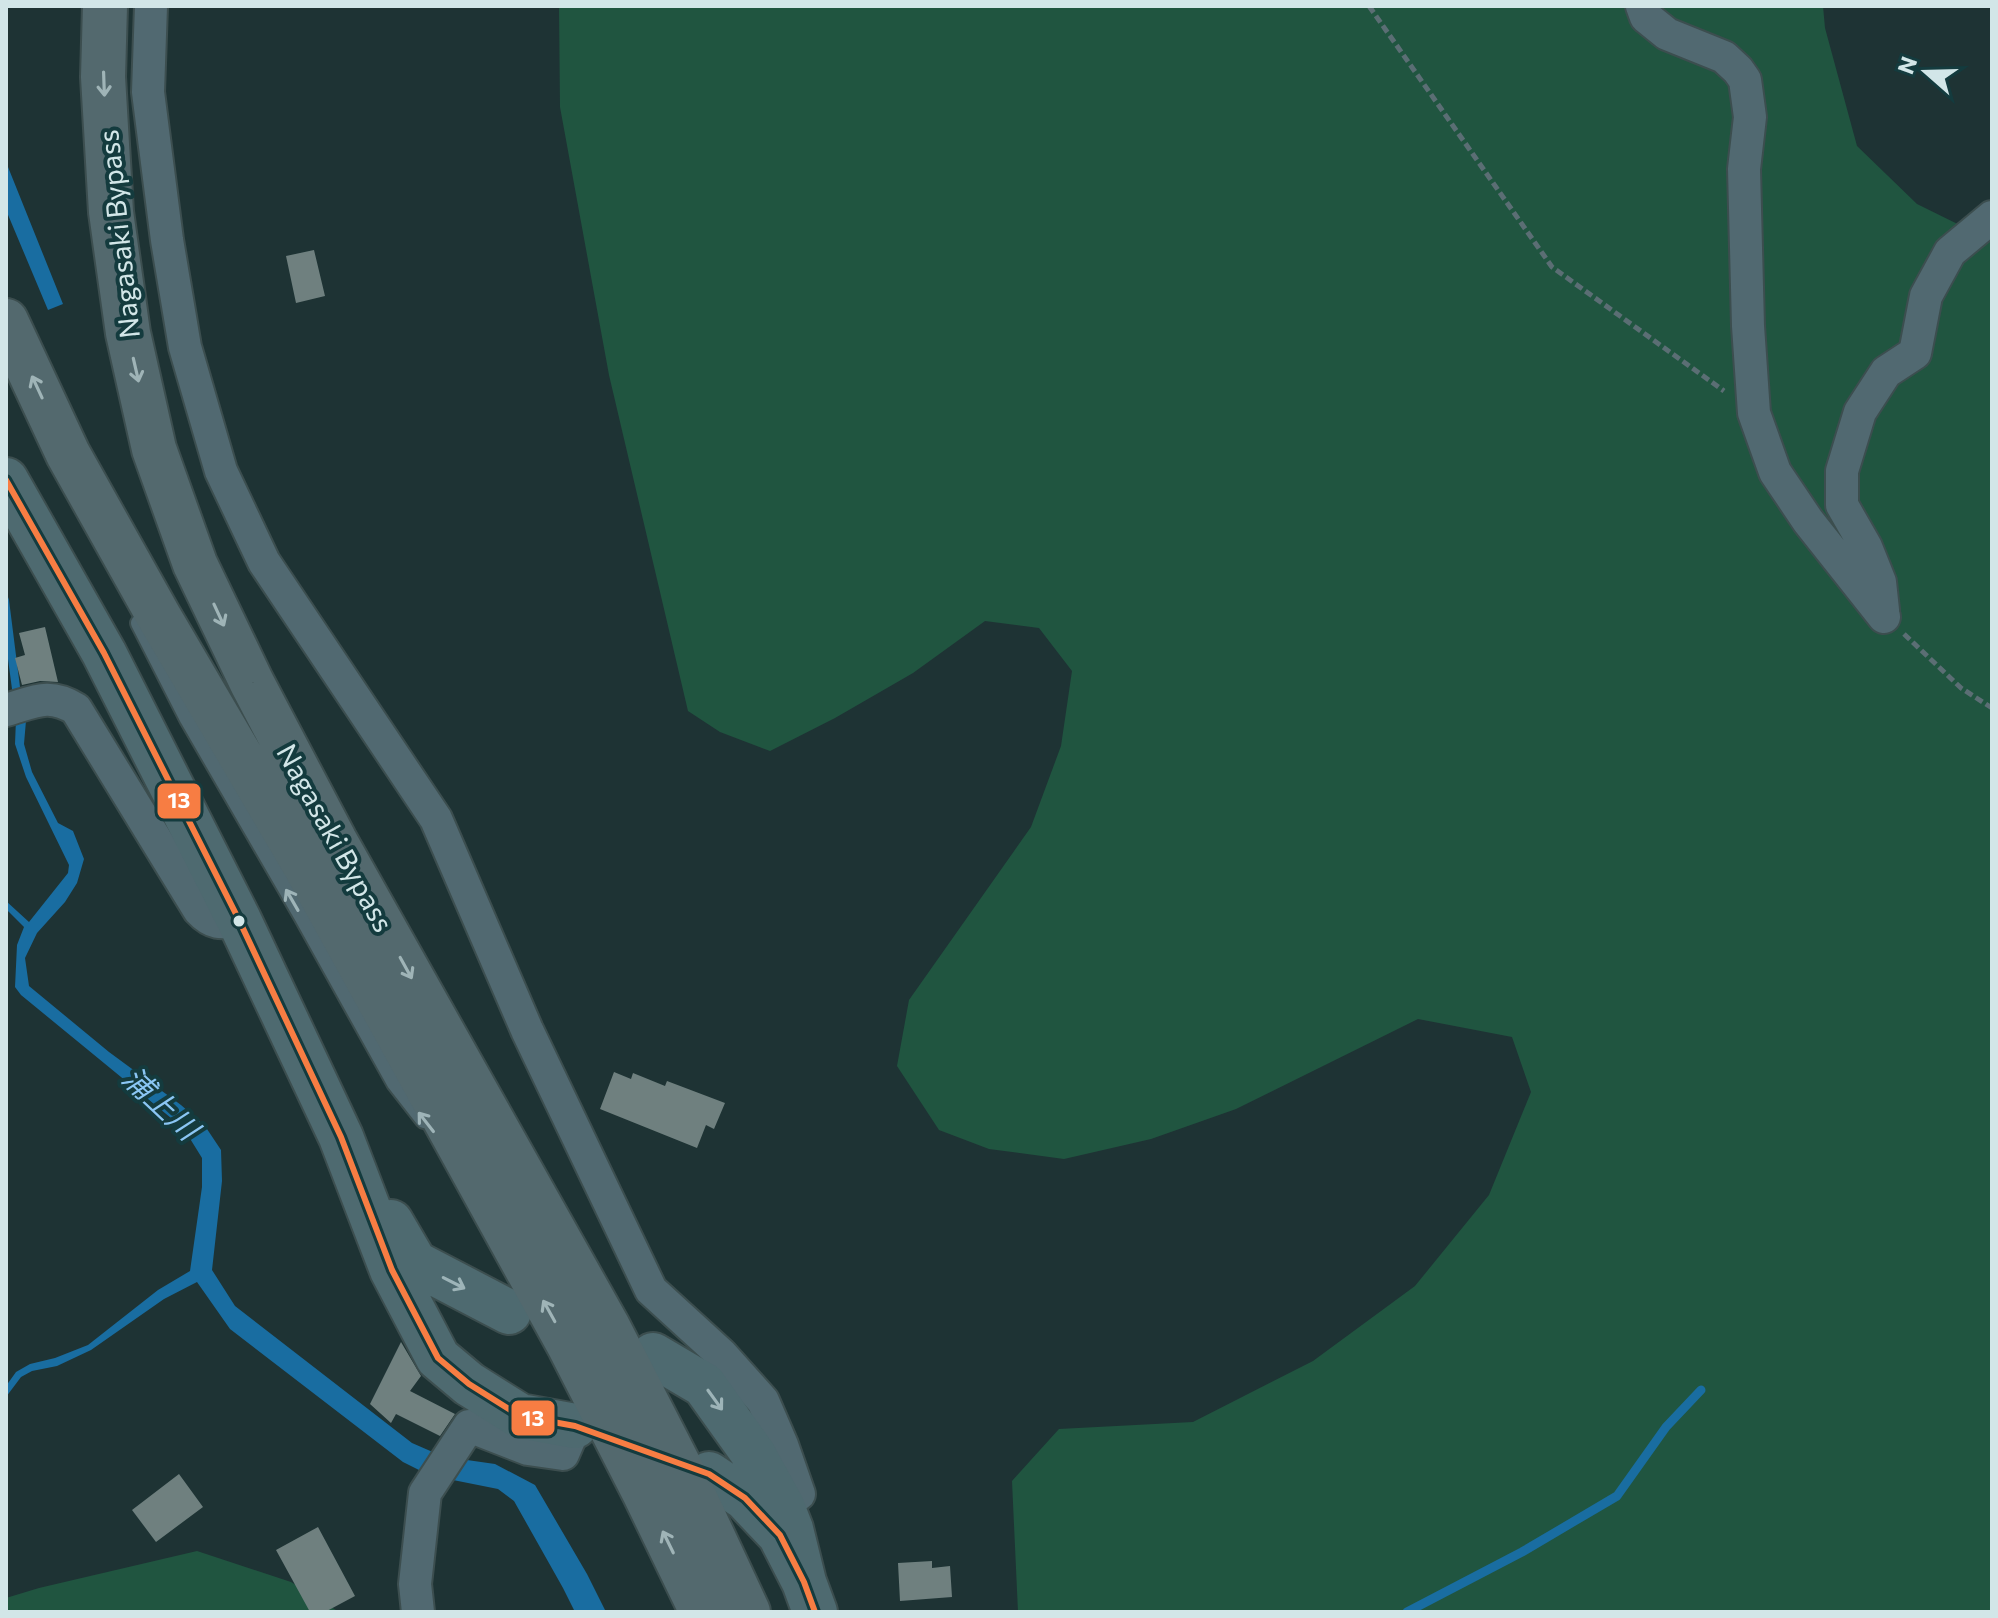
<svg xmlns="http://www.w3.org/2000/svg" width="1998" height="1618" font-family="Commissioner,'Noto Sans JP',sans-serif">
  <rect width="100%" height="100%" fill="#1e3334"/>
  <path fill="#205540" d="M559,6h1264l2,22 32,118 60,58 75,37v1371h-974l-6,-131 47,-52 134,-7 120,-61 102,-75 74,-91 42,-103 -19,-55 -94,-18 -182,90 -85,30 -87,20 -75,-10 -50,-19 -42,-64 12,-66 122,-173 30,-81 11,-75 -33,-43 -54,-7 -72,52 -78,45 -65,33 -50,-19 -32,-21 -79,-336 -49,-268z
    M197,1551l94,31 48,30h-333v-14l33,-10z"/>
  <path fill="#196da1" d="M6,162l57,142 -15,6 -42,-100z
    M6,591l3,9 12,95 6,14 -3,35 8,28 26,51 15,8 11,28 -7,24 -12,19 -28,31 -12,25 4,28 80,66 72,53 24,21 16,24 1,31 -10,89 23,36 177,137 23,10 18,5 42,6 40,21 52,89 19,38h-31l-12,-24 -49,-87 -16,-12 -55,-11 -18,-5 -22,-11 -173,-133 -33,-47 -33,17 -73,51 -34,16 -25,5 -11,6 -15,20v-11l10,-14 14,-8 25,-6 33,-13 70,-55 32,-19 12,-84v-29l-13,-21 -18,-19 -150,-123 -6,-8 2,-42 7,-18 -18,-18v-8l23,21 39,-49 1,-8 -43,-88 -11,-33 1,-25 -10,-75z"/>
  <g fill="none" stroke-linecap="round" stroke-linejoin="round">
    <path stroke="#196da1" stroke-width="9" d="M1407,1612l115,-60 95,-56 49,-69 35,-37"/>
  </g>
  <path fill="#6f807f" d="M314,250l11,46 -29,7 -10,-47z
    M45,627l13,55 -18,-1 -18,4 -7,-27 10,-3 -6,-22z
    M614,1072l17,7 2,-6 32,13 2,-5 58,22 -11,26 -8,-4 -9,23 -97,-39z
    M401,1342l20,34 -11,15 45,23 -15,22 -44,-22 -5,9 -21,-19z
    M179,1474l24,33 -47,35 -24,-32z
    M318,1527l37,69 -30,16h-15l-34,-62z
    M932,1561v7l18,-2 2,31 -52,4 -2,-38z"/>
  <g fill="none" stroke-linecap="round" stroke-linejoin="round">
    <g stroke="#3c4e4f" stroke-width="20">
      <path id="lane" d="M139,623l49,96 114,197 93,167 29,37"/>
    </g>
    <g stroke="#3c4e4f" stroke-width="36">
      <path id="street" d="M151,6l-3,86 19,148 18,107 36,124 43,91 172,257 91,211 124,260 70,64 42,47 19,44 17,49 -17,12
        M1642,6l4,11 21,17 57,23 14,13 7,10 5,37 -6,52 4,157 6,87 21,59 33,49 76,96
        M1883,610l-3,-28 -14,-35 -24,-42v-34l18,-59 26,-40 29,-19 11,-57 24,-44 42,-35
        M6,710c28,-8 43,-18 70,-1l123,201c13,14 22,14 40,10
        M418,1612l-3,-28 10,-91 44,-67 59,23 35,5 12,-28"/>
    </g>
    <g stroke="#3c4e4f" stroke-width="48">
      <path id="primary" d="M6,480l98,173 135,267 102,217 51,133 46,88 31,26 51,32 55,10
        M391,1222l24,41 94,49
        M653,1355l51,30 50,70 28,51 9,23 13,53
        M709,1474l36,24 35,37 24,47 11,30"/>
    </g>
    <g stroke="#3c4e4f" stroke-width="48">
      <path id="highway" d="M105,6l-2,71 8,135 17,121 26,116 41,115 57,119 83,158 273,486 77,150 63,135
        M6,321l62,133 90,161 146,249 266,483 74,145 58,120"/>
    </g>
    <path stroke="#5b6e74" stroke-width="5" stroke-dasharray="8 4" stroke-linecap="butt" d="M1369,6l183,261 172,124
      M1904,634l57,54 31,20"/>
    <use href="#lane" stroke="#516971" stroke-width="16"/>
    <use href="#street" stroke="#516971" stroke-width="32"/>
    <use href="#primary" stroke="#4e6a70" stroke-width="44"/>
    <use href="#highway" stroke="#53696e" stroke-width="44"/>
    <g stroke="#143b3e" stroke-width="12">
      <path id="bus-1" d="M6,480l98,173 135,267 102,217 51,133 46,88 31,26 51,32 55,10 134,48 36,24 35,37 24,47 11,30"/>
    </g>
    <use href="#bus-1" stroke="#f77d43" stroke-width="6"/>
  </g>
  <defs><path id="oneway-shaft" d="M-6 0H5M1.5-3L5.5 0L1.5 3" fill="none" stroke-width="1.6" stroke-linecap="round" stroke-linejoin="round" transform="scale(2)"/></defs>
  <g stroke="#9fb4b7">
    <use href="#oneway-shaft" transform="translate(104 84) rotate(88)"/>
    <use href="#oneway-shaft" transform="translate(136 370) rotate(77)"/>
    <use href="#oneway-shaft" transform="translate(37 387) rotate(-115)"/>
    <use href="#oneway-shaft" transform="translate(219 615) rotate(65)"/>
    <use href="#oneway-shaft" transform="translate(406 968) rotate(61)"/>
    <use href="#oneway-shaft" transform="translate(549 1311) rotate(-119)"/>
    <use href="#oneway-shaft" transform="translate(668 1542) rotate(-116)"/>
  </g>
  <g stroke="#9eb4b8">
    <use href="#oneway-shaft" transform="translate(292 900) rotate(-120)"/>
    <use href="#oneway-shaft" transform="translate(426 1122) rotate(-128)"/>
  </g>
  <g stroke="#9db4b8">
    <use href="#oneway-shaft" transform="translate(454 1283) rotate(27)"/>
    <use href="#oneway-shaft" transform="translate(715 1400) rotate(54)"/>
  </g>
  <circle fill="#d2e6e8" stroke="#143b3e" stroke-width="3" cx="239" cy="921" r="7"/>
  <g text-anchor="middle" stroke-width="8" stroke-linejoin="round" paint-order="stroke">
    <g font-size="28" fill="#d2e6e8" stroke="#143b3e">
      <text transform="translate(119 234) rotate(-96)" y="10">Nagasaki Bypass</text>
      <text transform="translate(335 838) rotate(61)" y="10">Nagasaki Bypass</text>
    </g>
    <g font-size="30" font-style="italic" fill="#8bc6f4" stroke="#143b3e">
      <text transform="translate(160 1104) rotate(43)" y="10">浦上川</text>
    </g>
  </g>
  <g stroke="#143b3e" stroke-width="3">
    <rect x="156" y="782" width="46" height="38" rx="8" fill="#f77d43"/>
    <rect x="510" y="1399" width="46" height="38" rx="8" fill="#f77d43"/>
  </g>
  <g font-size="22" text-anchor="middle" font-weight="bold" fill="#fff">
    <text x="179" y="808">13</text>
    <text x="533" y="1426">13</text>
  </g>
  <rect width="1998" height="1618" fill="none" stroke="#d2e6e8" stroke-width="16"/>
  <g transform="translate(1926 72) rotate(290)" stroke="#143b3e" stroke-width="6" paint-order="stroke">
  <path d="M0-6L14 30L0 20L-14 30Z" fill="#d2e6e8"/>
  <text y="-12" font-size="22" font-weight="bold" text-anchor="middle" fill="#d2e6e8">N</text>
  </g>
</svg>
